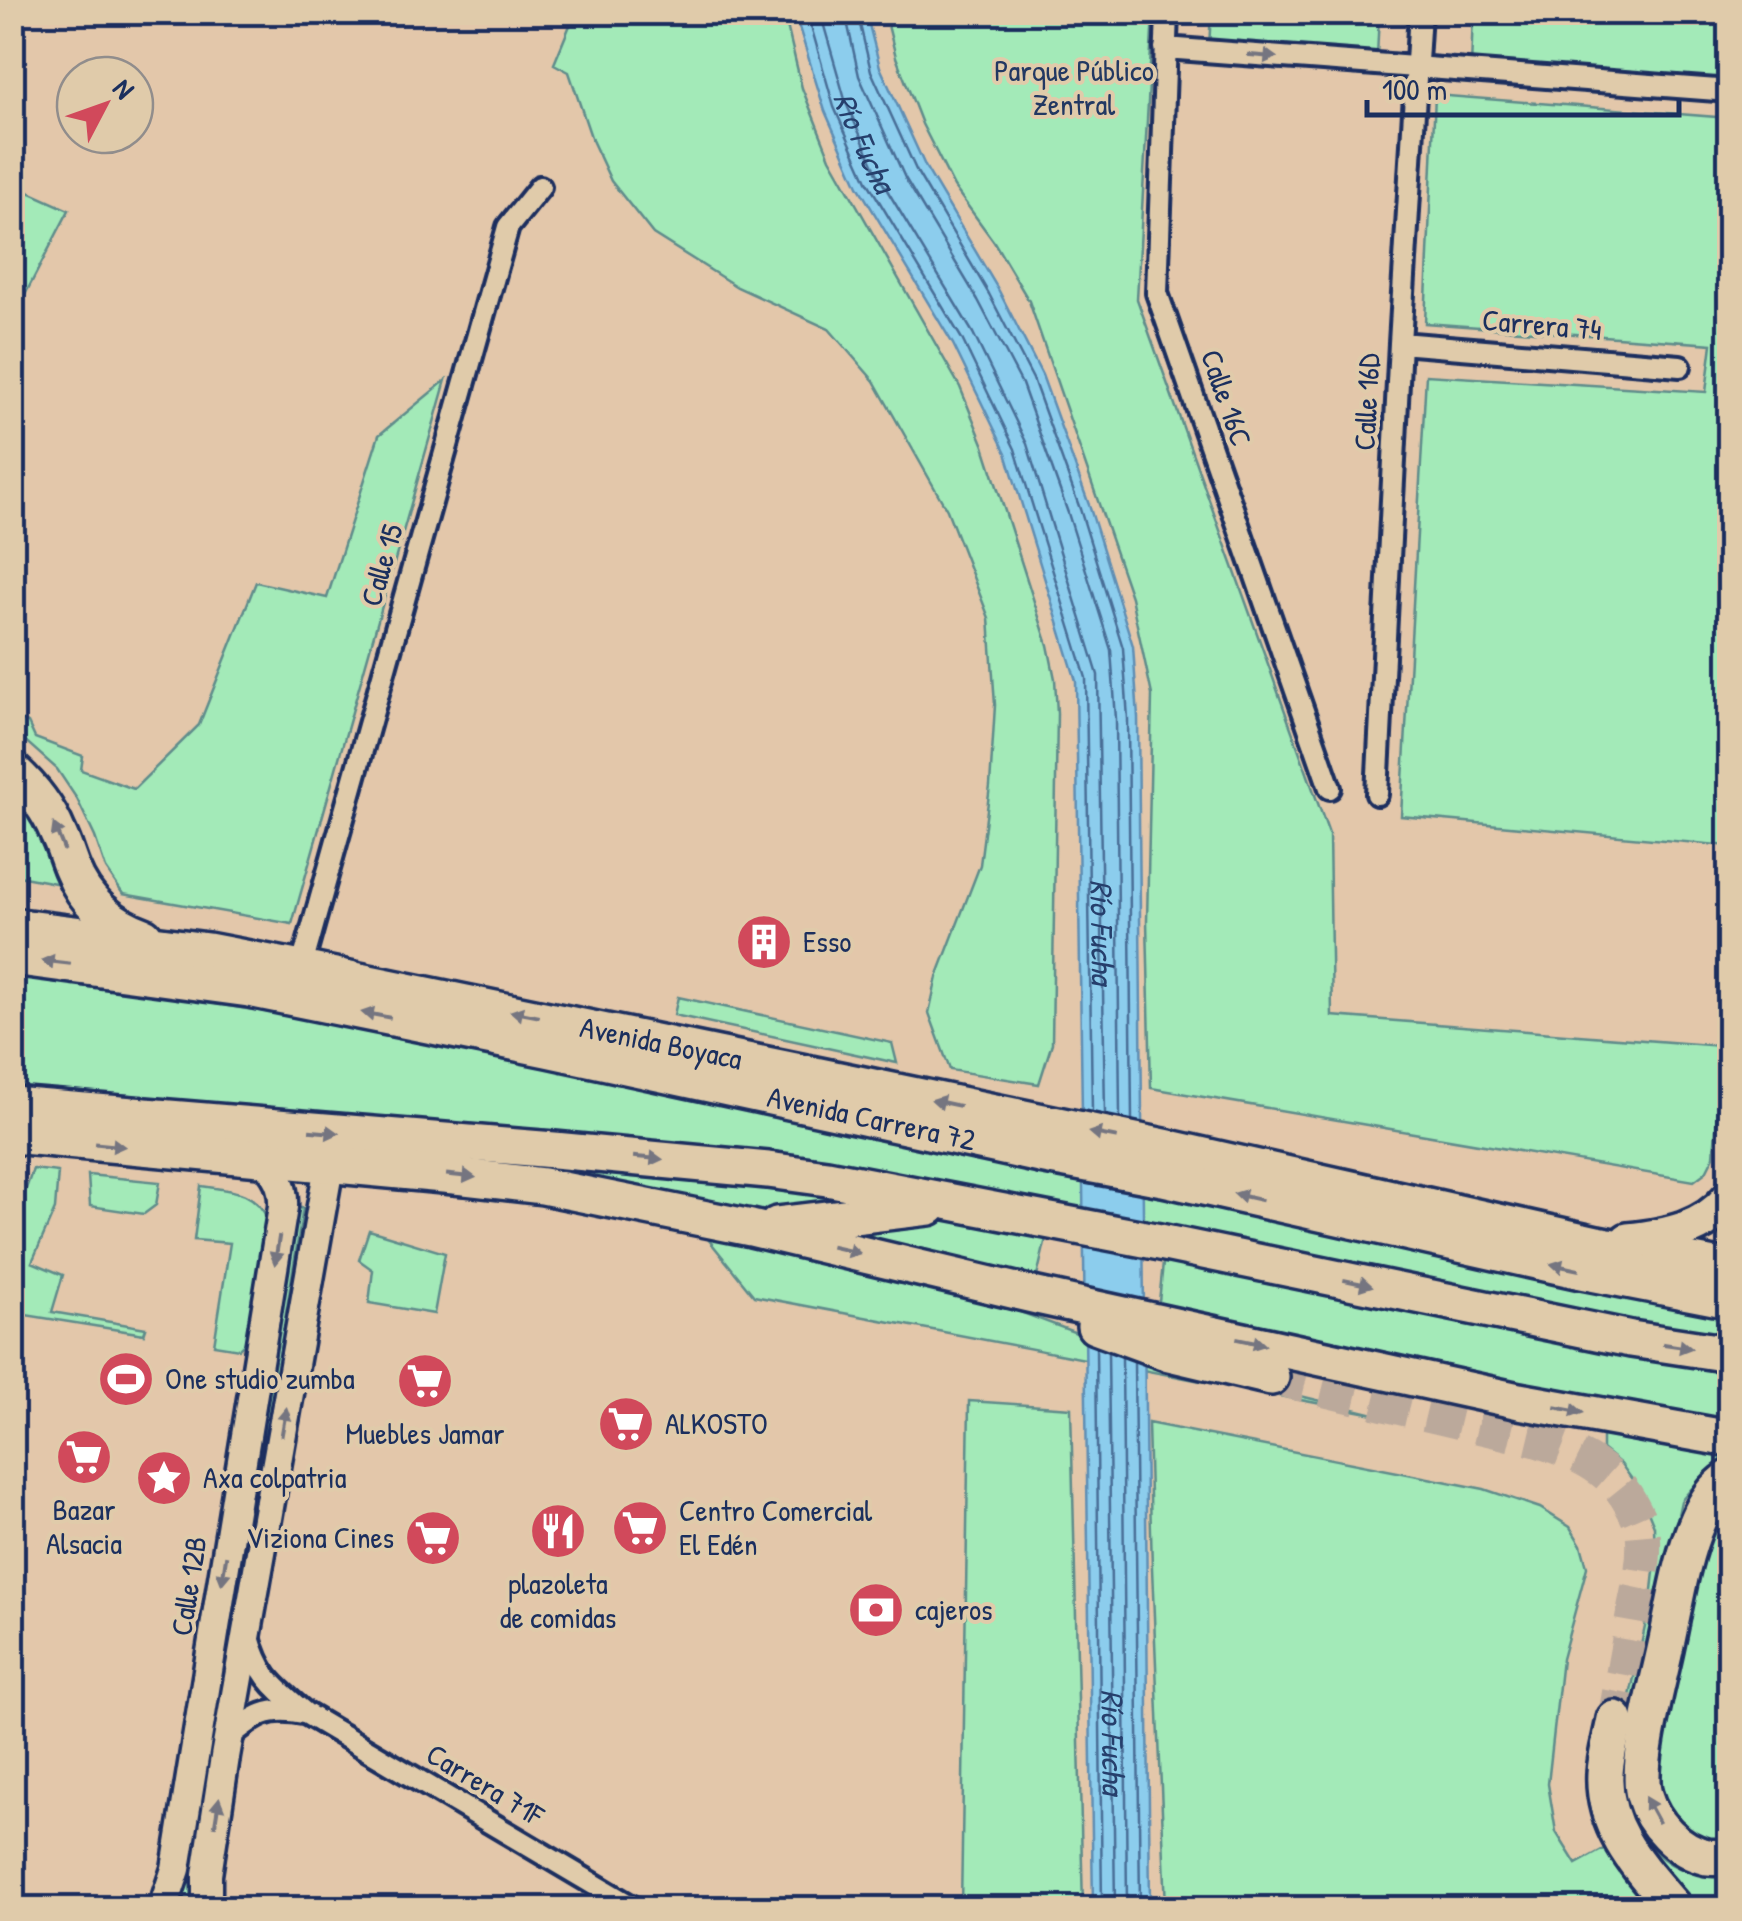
<svg xmlns="http://www.w3.org/2000/svg" width="1742" height="1921" font-family="'Patrick Hand',sans-serif">
  <rect width="100%" height="100%" fill="#e3c7aa"/>
  <filter id="ink" filterUnits="userSpaceOnUse"><feTurbulence type="fractalNoise" baseFrequency=".01" numOctaves="2"/><feDisplacementMap in="SourceGraphic" scale="20" xChannelSelector="R" yChannelSelector="G"/><feConvolveMatrix kernelMatrix="1 2 1 2 8 2 1 2 1" color-interpolation-filters="sRGB"/></filter>
  <g filter="url(#ink)">
    <path fill="#a3eab8" stroke="#5f8c8b" stroke-width="2.5" d="M575,13h209l18,75 28,70 130,229 24,59 64,199 7,34 2,34 -5,330 -13,41 -89,-14 -21,-57 8,-36 43,-112 10,-79 5,-81 -6,-87 -42,-108 -73,-129 -45,-52 -92,-42 -84,-53 -42,-53 -19,-41 -23,-68 -15,-8z
      M885,13h268l-16,286 192,535 3,182 390,30 -8,110 -8,16 -12,9 -543,-93 -4,-167 5,-226 -21,-98 -102,-296 -35,-59 -40,-55 -32,-63 -26,-67z
      M1211,13h168l-2,44 -168,-10z
      M1473,13h256v73l-258,-18z
      M1435,95l294,23v728l-328,-30 25,-441 280,17 6,-48 -287,-21z
      M13,185l56,25 -56,108z
      M446,380l-154,544 -169,-30 -17,-25 -11,-32 -18,-38 -20,-30 -44,-39v-13l15,6 7,15 48,18 -2,14 53,19 65,-64 57,-143 71,16 52,-163z
      M13,784l18,23 35,78 -53,-10 6,-35 -6,-31z
      M12,975l173,24 186,30 1358,280v33l-700,-140 -1016,-113z
      M678,997l214,46 5,20 -223,-48z
      M376,1150l187,11 323,41 -125,15z
      M33,1169l25,3 -3,37 -23,53 31,13 -11,37 94,16 -2,6 -131,-21v-88z
      M88,1175l72,7 -4,23 -12,9 -54,-8z
      M201,1186c29,4 56,4 67,35l-17,117 -12,11 -25,-4 16,-102 -36,-3z
      M295,1208h8l-104,647 -3,53h-19l13,-54z
      M952,1213l95,21 -12,51 -232,-54z
      M700,1229l280,68 161,60 233,57 -620,-118z
      M369,1230l76,23 -11,61 -65,-11 4,-33 -14,-10z
      M1164,1254l565,111v60l-571,-114z
      M969,1401l102,7 12,500h-122z
      M1148,1423l336,66 56,19 30,19 11,18 6,22 -25,92 -14,125 8,48 20,32 33,-18 47,62h-490l-14,-340z
      M1602,1435l65,11 38,2 24,5v8c-21,8 -34,23 -48,40l-58,270c0,8 0,17 1,24 6,38 41,79 81,78 8,0 17,-2 24,-3v38h-41l-56,-72 -18,-66 37,-171 4,-36 -1,-37 -15,-37 -18,-25 -19,-15z
      M1718,1512h11v332l-32,-1 -24,-15 -21,-51 37,-184z"/>
    <path fill="#8ccded" stroke="#5f8eb4" stroke-width="2.5" d="M797,13h69l14,54 46,101 72,121 44,86 47,130 44,141 5,72 12,1190h-57l-17,-1227 -70,-228 -53,-109 -95,-158 -33,-75 -27,-87z"/>
    <g fill="none" stroke-linecap="round" stroke-linejoin="round">
      <g stroke="#486e97" stroke-width="2.5">
        <path d="M807,12l27,95 33,74 95,158 53,110 71,229 6,434"/>
        <path id="s1" d="M820,12l26,91 32,72 95,158 54,111 71,231 7,439"/>
        <path d="M845,12l14,64 46,102 73,122 44,84 46,129 43,137 5,69 4,398"/>
        <path d="M857,12l14,59 46,101 72,122 44,85 47,130 43,139 5,71 4,401"/>
        <path d="M1096,1348l6,560"/>
        <path id="s2" d="M1108,1352l7,556"/>
        <path d="M1122,1357l5,551"/>
        <path d="M1134,1362l6,546"/>
      </g>
      <path stroke="#bba99b" stroke-width="35" stroke-dasharray="35 18" stroke-linecap="butt" d="M1271,1377l266,63c38,12 74,27 94,64 5,9 10,19 12,29 3,26 -4,53 -9,78 -6,36 -13,72 -19,108"/>
      <g stroke="#1b2f5e" stroke-width="28">
        <path id="street" d="M1167,12l-10,281 173,495
          M1165,48l565,43
          M1400,343l280,23
          M1377,794l23,-451 20,-331
          M301,969l207,-742 32,-40
          M248,1634c12,43 24,51 57,79l329,195
          M229,1737c27,-22 39,-31 74,-24"/>
      </g>
      <g stroke="#1b2f5e" stroke-width="35">
        <path id="secondary" d="M163,1908l13,-39 107,-662c1,-21 -6,-33 -20,-48
          M207,1908v-33l18,-118 104,-591"/>
      </g>
      <g stroke="#1b2f5e" stroke-width="42">
        <g id="highway">
          <path d="M12,770c20,18 36,38 46,63 6,12 9,24 14,36 13,33 39,55 72,67"/>
          <path id="s3" d="M12,926l196,25 93,18 863,178 433,97 133,25"/>
          <path id="s4" d="M12,957l237,32 298,60 493,106 123,23 418,93 149,29"/>
          <path d="M12,1105l542,45 214,20 59,8 333,64 471,97 99,15"/>
          <path d="M12,1135l453,42 78,9 208,42 286,68 482,105 211,38"/>
          <path d="M777,1225l152,-18"/>
          <path d="M1628,1241c38,-4 77,-11 102,-43"/>
          <path d="M1095,1326l74,27 102,24"/>
          <path d="M1730,1478c-16,11 -24,24 -32,42 -17,39 -23,84 -32,125 -7,35 -31,119 -22,150 8,28 34,56 63,62 7,1 15,0 23,1"/>
          <path d="M1615,1719c-3,17 -9,36 -10,54 -3,56 35,95 69,135"/>
        </g>
      </g>
      <use href="#street" stroke="#e0cbaa" stroke-width="20"/>
      <use href="#secondary" stroke="#e0cbaa" stroke-width="28"/>
      <use href="#highway" stroke="#e0cbaa" stroke-width="35"/>
    </g>
    <defs><path id="oneway-solid" d="M-6-.8H1V-3.2L6.5 0L1 3.2V.8H-6Z" transform="scale(2.5)"/></defs>
    <g fill="#747580">
      <use href="#oneway-solid" transform="translate(1262 56) rotate(5)"/>
      <use href="#oneway-solid" transform="translate(59 837) rotate(-112)"/>
      <use href="#oneway-solid" transform="translate(56 962) rotate(-173)"/>
      <use href="#oneway-solid" transform="translate(525 1014) rotate(-169)"/>
      <use href="#oneway-solid" transform="translate(376 1015) rotate(-169)"/>
      <use href="#oneway-solid" transform="translate(946 1103) rotate(-168)"/>
      <use href="#oneway-solid" transform="translate(324 1132) rotate(5)"/>
      <use href="#oneway-solid" transform="translate(1103 1135) rotate(-169)"/>
      <use href="#oneway-solid" transform="translate(110 1145) rotate(6)"/>
      <use href="#oneway-solid" transform="translate(648 1158) rotate(5)"/>
      <use href="#oneway-solid" transform="translate(461 1176) rotate(6)"/>
      <use href="#oneway-solid" transform="translate(1248 1197) rotate(-167)"/>
      <use href="#oneway-solid" transform="translate(277 1250) rotate(99)"/>
      <use href="#oneway-solid" transform="translate(846 1250) rotate(13)"/>
      <use href="#oneway-solid" transform="translate(1565 1267) rotate(-168)"/>
      <use href="#oneway-solid" transform="translate(1358 1283) rotate(12)"/>
      <use href="#oneway-solid" transform="translate(1251 1342) rotate(12)"/>
      <use href="#oneway-solid" transform="translate(1677 1346) rotate(9)"/>
      <use href="#oneway-solid" transform="translate(1569 1410) rotate(11)"/>
      <use href="#oneway-solid" transform="translate(284 1422) rotate(-80)"/>
      <use href="#oneway-solid" transform="translate(224 1570) rotate(99)"/>
      <use href="#oneway-solid" transform="translate(1652 1810) rotate(-119)"/>
      <use href="#oneway-solid" transform="translate(217 1812) rotate(-81)"/>
    </g>
  </g>
  <defs>
    <g id="building-disc" transform="scale(2.875)"><circle r="9.5" fill="#d1495b" stroke="#e0cbaa"/><path d="M-4-6H4V6H1V3H-1V6H-4ZM-2.5-4.3h1.7v1.8h-1.7ZM.8-4.3h1.7v1.8H.8ZM-2.5-1h1.7V.8h-1.7ZM.8-1h1.7V.8H.8Z" fill="#fff"/></g>
    <g id="stadium-disc" transform="scale(2.875)"><circle r="9.5" fill="#d1495b" stroke="#e0cbaa"/><path d="M0-5a6.5 5 0 1 0 0 10a6.5 5 0 1 0 0-10ZM-3.5-1.8h7v3.6h-7Z" fill="#fff"/></g>
    <g id="supermarket-disc" transform="scale(2.875)"><circle r="9.5" fill="#d1495b" stroke="#e0cbaa"/><path d="M-6-5.5h2.5l.6 2H6L4.5 2H-2.5L-4.4-4H-6ZM-1.5 3.2a1.3 1.3 0 1 0 .1 0ZM3 3.2a1.3 1.3 0 1 0 .1 0Z" fill="#fff"/></g>
    <g id="sight-disc" transform="scale(2.875)"><circle r="9.5" fill="#d1495b" stroke="#e0cbaa"/><path d="M0-6L1.8-2.2L6-1.7L2.9 1.2L3.7 5.4L0 3.3L-3.7 5.4L-2.9 1.2L-6-1.7L-1.8-2.2Z" fill="#fff"/></g>
    <g id="restaurant-disc" transform="scale(2.875)"><circle r="9.5" fill="#d1495b" stroke="#e0cbaa"/><path d="M-5-6h1v4h1v-4h1v4h1v-4h1v5L-1.5 .5V6h-2V.5L-5-1ZM5-6V6H3V1.5H1.5Q1.5-4 5-6Z" fill="#fff"/></g>
    <g id="bank-disc" transform="scale(2.875)"><circle r="9.5" fill="#d1495b" stroke="#e0cbaa"/><path d="M-6-4H6V4H-6ZM0-2.3a2.3 2.3 0 1 0 0 4.6a2.3 2.3 0 1 0 0-4.6Z" fill="#fff"/></g>
  </defs>
  <g fill-rule="evenodd">
    <use href="#building-disc" x="764" y="942"/>
    <use href="#stadium-disc" x="126" y="1379"/>
    <use href="#supermarket-disc" x="425" y="1381"/>
    <use href="#supermarket-disc" x="626" y="1424"/>
    <use href="#supermarket-disc" x="84" y="1457"/>
    <use href="#sight-disc" x="164" y="1478"/>
    <use href="#supermarket-disc" x="640" y="1528"/>
    <use href="#restaurant-disc" x="558" y="1531"/>
    <use href="#supermarket-disc" x="433" y="1538"/>
    <use href="#bank-disc" x="876" y="1610"/>
  </g>
  <g text-anchor="middle" stroke-width="8" stroke-linejoin="round" paint-order="stroke">
    <g font-size="30" fill="#223862" stroke="#e0cbaa">
      <text x="1074" y="81">Parque Público<tspan x="1074" dy="34">Zentral</tspan></text>
    </g>
    <g font-size="30" fill="#1b2f5e" stroke="#e0cbaa">
      <text transform="translate(1542 325) rotate(5)" y="10">Carrera 74</text>
      <text transform="translate(1226 398) rotate(71)" y="10">Calle 16C</text>
      <text transform="translate(1367 402) rotate(-87)" y="10">Calle 16D</text>
      <text transform="translate(382 565) rotate(-74)" y="10">Calle 15</text>
      <text dy="10" stroke="none"><textPath href="#s3" startOffset="660">Avenida Boyaca</textPath></text>
      <text dy="10" stroke="none"><textPath href="#s4" startOffset="875">Avenida Carrera 72</textPath></text>
      <text transform="translate(189 1586) rotate(-81)" y="10">Calle 12B</text>
      <text transform="translate(485 1785) rotate(31)" y="10">Carrera 71F</text>
    </g>
    <g font-size="30" fill="#1b2f5e" stroke="#e0cbaa" text-anchor="start">
      <text x="803" y="952">Esso</text>
      <text x="165" y="1389">One studio zumba</text>
      <text x="665" y="1434">ALKOSTO</text>
      <text x="425" y="1444" text-anchor="middle">Muebles Jamar</text>
      <text x="203" y="1488">Axa colpatria</text>
      <text x="84" y="1520" text-anchor="middle">Bazar<tspan x="84" dy="34">Alsacia</tspan></text>
      <text x="679" y="1521">Centro Comercial<tspan x="679" dy="34">El Edén</tspan></text>
      <text x="394" y="1548" text-anchor="end">Viziona Cines</text>
      <text x="558" y="1594" text-anchor="middle">plazoleta<tspan x="558" dy="34">de comidas</tspan></text>
      <text x="915" y="1620">cajeros</text>
    </g>
    <g font-size="32" font-style="italic" fill="#263f6c" stroke="#e0cbaa">
      <text dy="11" stroke="none"><textPath href="#s1" startOffset="138">Río Fucha</textPath></text>
      <text dy="11" stroke="none"><textPath href="#s1" startOffset="980">Río Fucha</textPath></text>
      <text dy="11" stroke="none"><textPath href="#s2" startOffset="390">Río Fucha</textPath></text>
    </g>
  </g>
  <rect width="1742" height="1921" fill="none" stroke="#e0cbaa" stroke-width="50"/>
  <rect x="25" y="25" width="1692" height="1871" fill="none" stroke="#1b2f5e" stroke-width="4" filter="url(#ink)"/>
  <g transform="translate(105 105) rotate(49)"><circle r="48" fill="#e0cbaa" stroke="#918d8c" stroke-width="2.5"/>
  <path d="M0-8L18 38L0 25L-18 38Z" fill="#d1495b"/>
  <text y="-15" font-size="28" font-weight="bold" text-anchor="middle" fill="#1b2f5e">N</text>
  </g>
  <path d="M1367 100v15h312v-15" fill="none" stroke="#1b2f5e" stroke-width="5"/>
  <text x="1382" y="100" font-size="30" fill="#1b2f5e" stroke="#e0cbaa" stroke-width="8" paint-order="stroke">100 m</text>
</svg>
